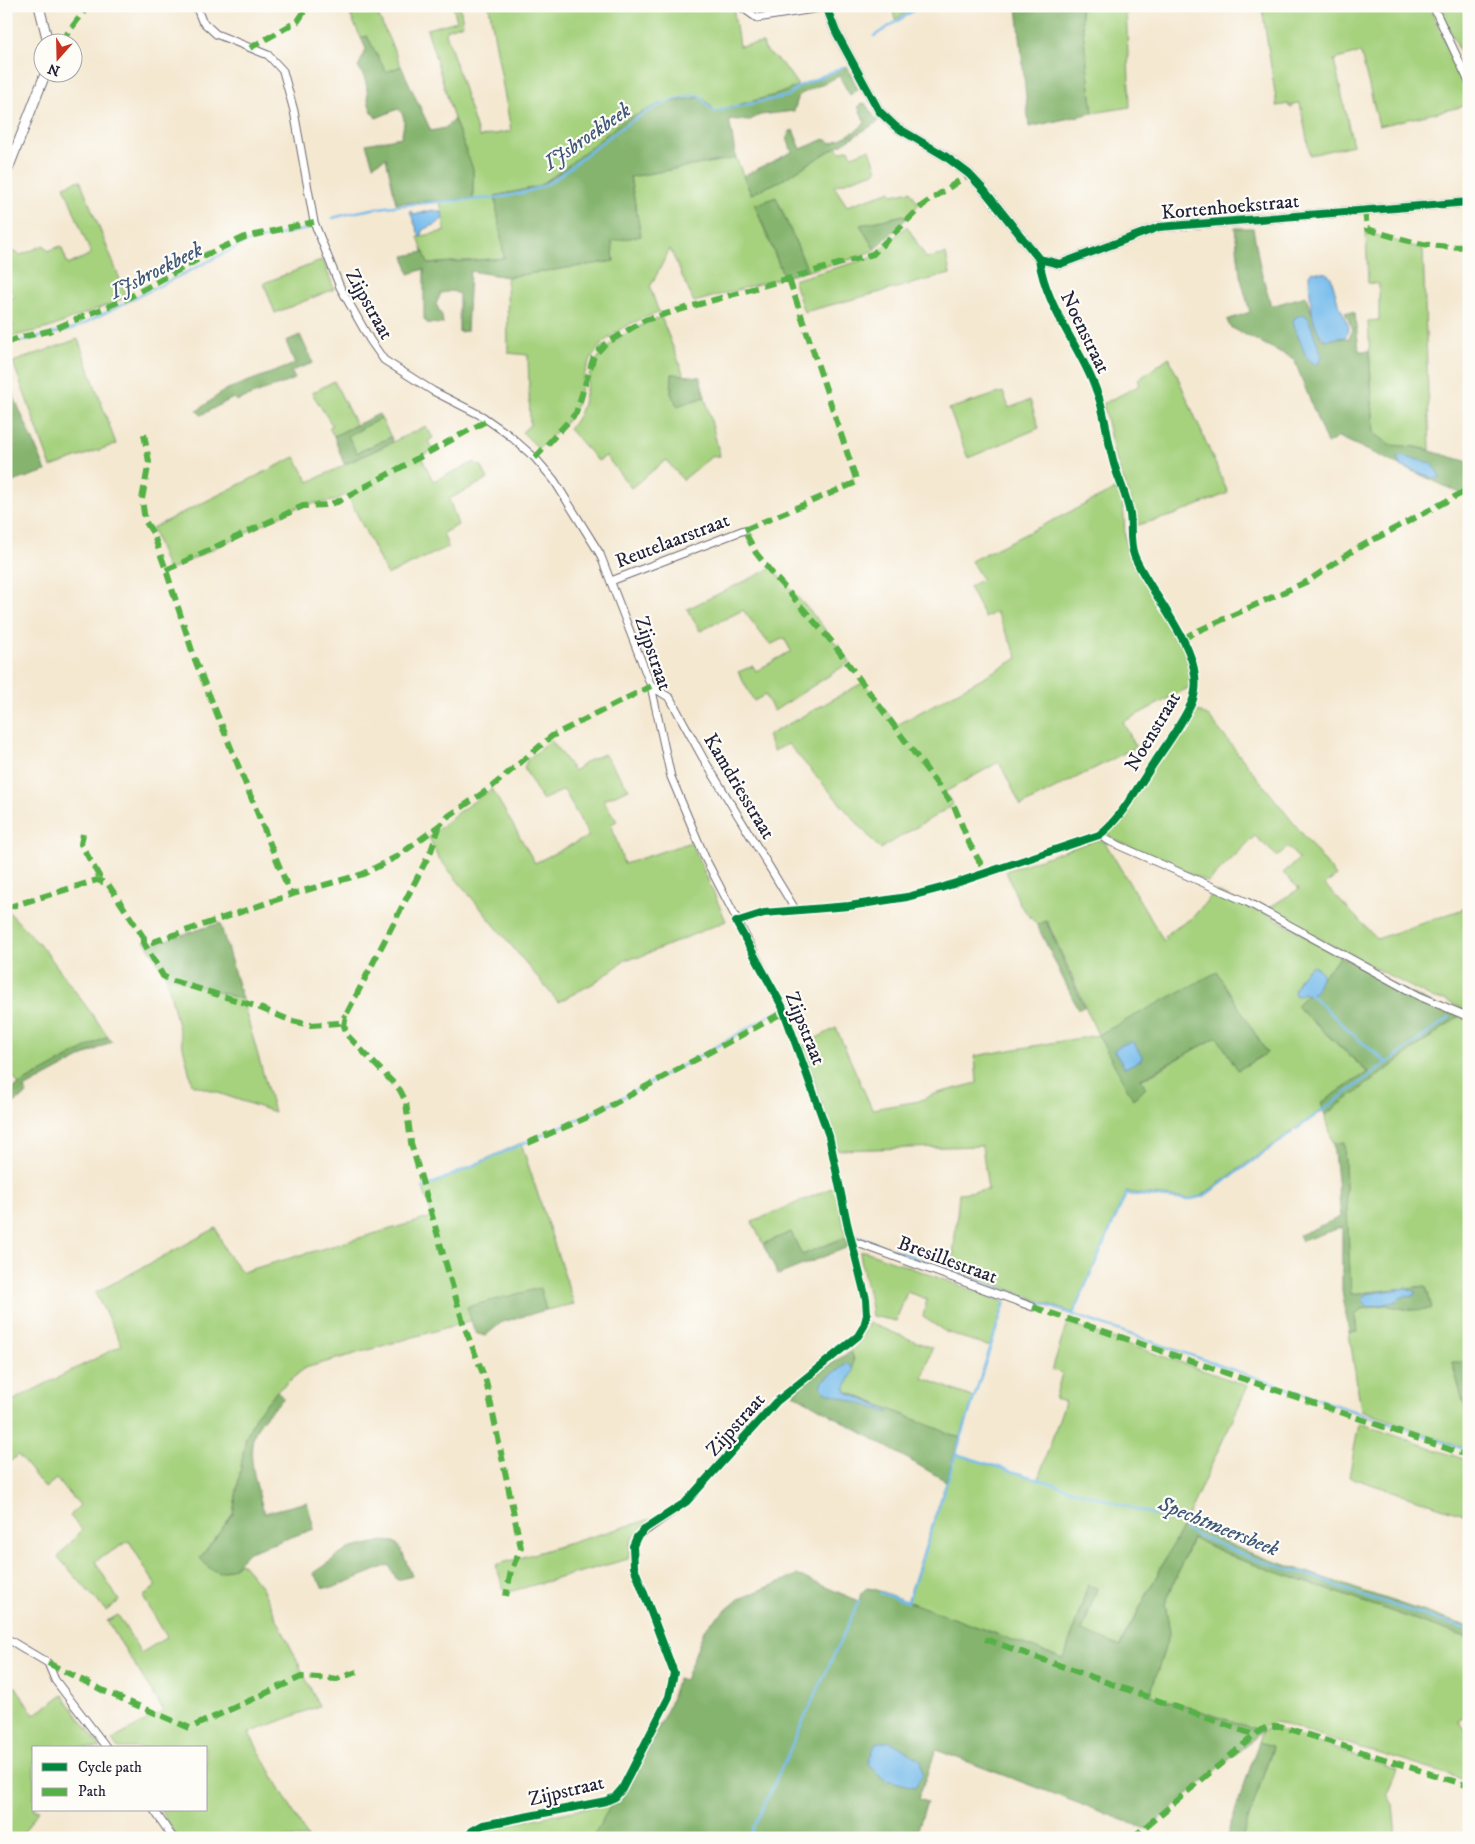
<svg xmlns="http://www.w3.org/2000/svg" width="1475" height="1844" font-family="'IM FELL DW Pica',serif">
  <rect width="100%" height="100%" fill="#fdfcf7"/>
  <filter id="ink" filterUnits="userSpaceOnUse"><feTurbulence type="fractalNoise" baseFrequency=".02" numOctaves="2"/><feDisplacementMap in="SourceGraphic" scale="10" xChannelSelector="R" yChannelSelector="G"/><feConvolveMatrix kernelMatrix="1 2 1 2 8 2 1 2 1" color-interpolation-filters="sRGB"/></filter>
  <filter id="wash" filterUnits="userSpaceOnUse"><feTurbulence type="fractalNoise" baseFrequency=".0096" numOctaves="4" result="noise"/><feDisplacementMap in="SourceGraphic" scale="20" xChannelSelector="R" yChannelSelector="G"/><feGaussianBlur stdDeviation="1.12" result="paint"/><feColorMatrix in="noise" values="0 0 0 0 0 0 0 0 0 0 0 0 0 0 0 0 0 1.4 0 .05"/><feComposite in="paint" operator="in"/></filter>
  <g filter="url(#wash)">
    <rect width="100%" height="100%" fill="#f4e8d1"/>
    <path fill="#a6d27e" stroke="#647a5c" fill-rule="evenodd" d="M346,6h28l27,60 -15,7 -19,-37 -6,2z
      M453,6h7l3,18 -15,5 -2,4 33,104 32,-6 -22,-125h244l6,40 24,-3 2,7 20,17 14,20 -23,8 -61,16 -13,-14 -42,7 -123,83 -42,9 9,62 -77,6 -9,-27 27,-6 -5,-30 33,-2v-30l-19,-50 -27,-90 30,-8z
      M892,6h25l-22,14z
      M1080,6h46l4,101 -37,6z
      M1267,6h162l40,87v12l-90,21 -18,-72 -3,-1 -24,7 19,85 -43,10 -10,-52 -8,1v3h-3v-3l-12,2 -15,-98z
      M1438,6h31v64z
      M837,146l3,6 9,-3 3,7 18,-7 7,22 -43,15 13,20 44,-15 2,4 17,-4 9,13 -13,15 -3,-4 -42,11 14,24 -23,9 -44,12 -32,-74 -21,9 29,71 -90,25 -24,-53 -20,38 9,26c-34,10 -65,27 -75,63 -4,12 -5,26 -11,36 -8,14 -23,25 -34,37l-17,-17 8,-7 -2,-70 -20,-2 -1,-76 107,-16 -3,-20 30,-5 -11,-59 106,-19 15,36 29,-13z
      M80,180l47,117 -78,31 -35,8 -8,4v-11l8,-2 -8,-16v-9l8,-5 -8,-15v-33l15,6 23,-10 4,6 13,-5 7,19 23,-11 -27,-68z
      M907,226l19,32 20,-4 4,20 -146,38 -11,-32 78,-22z
      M1366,232l57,17 7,201 -14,-3 -25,-1 -17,-13 -6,-112 11,-1v-36l-11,-1z
      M323,260l11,29 -59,24 -11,-30z
      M661,317l23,58 -12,-1 -1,19 6,12 28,-8 15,59 -9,1 -28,23 -17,-20 -35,28 -25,-32 -8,5 -29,-32c15,-18 14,-28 19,-49 9,-36 42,-50 73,-63z
      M78,339l38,105 -65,23 -38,-105z
      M1169,357l59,136 -54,22 -40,11 -3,-26 -16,-43 -12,-53 37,-19 -2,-5z
      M334,381l22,44 -22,11 -5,-8 3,-3 -20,-32z
      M1003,392l6,16 21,-8 9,28 -71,30 -19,-49z
      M381,418l10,19 -35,16 -8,-17z
      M426,426l7,12 -5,3 5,9 -12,6 12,25 42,-19 2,4 4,-1 7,14 -39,20 9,26 -15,8 5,14 -61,28 -40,-81 -13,7 -32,4 -134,66 -16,-43 143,-71 14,25z
      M1118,488c10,24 3,42 10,64 5,14 14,25 22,37 19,28 43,63 40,98l-67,35 13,25 -115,59 -22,-44 -54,30 8,13 -73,44 -92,-105 -14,7 -7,-15 97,-54 33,43 121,-67 -22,-46 -11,6 -16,-31 13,-8 -11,-18z
      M772,568l44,50 34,44 -76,49 -9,-16 -11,6 -16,-29 15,-6 3,5 35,-20 -7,-13 -14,7 -27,-35 -43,21 -13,-22z
      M1193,708l16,9 127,159 -11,9 52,54 92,-32v106l-24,-13 -11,-1 -169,-89 34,-21 -16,-16 16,-14 -11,-12 -11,9 -22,-20 -47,46 -99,-45 -1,-4z
      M551,740l23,31 15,-11 15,-6 25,35 -26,11 14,21 -6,3 13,40 67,-22 35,79 -87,36 -12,2 -33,24 -36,19 -120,-145 -9,-20 28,-24 35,-24 43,74 54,-27 -25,-46 -22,10 -18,-32 3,-8z
      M1095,840l9,1 60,100 2,-1 -2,-4 29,-19 22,-26 45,19 81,46 -45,50 72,67 -46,30 1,6 -122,87 -12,3 -63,-7 -53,121 -121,-44 7,-76 29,-3 -6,-44 -145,4 -34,-105 33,-17 36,81 47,-8 15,-7 43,-11 -2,-27 123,-21 -51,-114 -10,4 -17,-20 -14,-34zM1217,972v65l-76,43z
      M6,911h2l39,42 61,83 -89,49 -13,-19z
      M166,976l76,23 32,113 -82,-28z
      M1459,1016l10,5v341l-17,1 17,59v28l-108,-40 -12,-77 8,-1 -2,-16 6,-7 23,-4 26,5 22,-2 -6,-22 -76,8 -6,-151h-11l-8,-28z
      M521,1143l53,161 -28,6 -6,-21 -72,18 5,13 -168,48 -28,23 -21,24 -10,22 -13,77 -33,44 33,10 8,-6 20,24 58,120 -70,27 59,105h-130l-18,-28h46v-62h-89l-5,-8 52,-29 -57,-90 11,-6 23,38 26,-16 -24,-40 13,-11 -27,-45 -34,20 24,40 -13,10 -48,-54 24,-27 -12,-14 10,-11 -24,-26 -11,9 -27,-33 -12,10v-61l116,-59 -27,-52 121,-65 10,24 16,20 190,-55 -9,-29z
      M836,1186l10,51 -44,18 -11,-23 -28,12 -11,-22z
      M865,1251l140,51 -15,45 -44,-15 -23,-15 4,-18 -20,-7 -11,29 -24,-5c-2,-22 -10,-43 -12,-64z
      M869,1323l63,25 -9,30 51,20 -14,40 -117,-48 11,-31 -3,-8 8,-9z
      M1067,1323l181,63 -64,138 -65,123 -37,-16 15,-42 -9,-4 -24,74 -157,-57 48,-148 83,25 27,-77 -10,-3 7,-26 -10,-3z
      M1359,1423l110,38v55l-120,-39z
      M651,1519l-20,21 -3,19 -123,34 -9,-28z
      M1192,1538l49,22 228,78v76l-11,7 11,15v45l-183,-56 -13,-2 -15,7 -108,-35 20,-64 -5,-27z
      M6,1682l10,5 18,28 29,-20 38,53h-67v62h5l-19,28h-14z
      M1267,1729h10l120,41 -10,23 6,11 3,34h-154l31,-91 -14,-5 4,-11z
      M613,1803l-21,35h-120l12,-9z"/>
    <path fill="#84b46d" stroke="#536b54" d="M1017,6h63l13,107 -64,14z
      M367,36l19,36 15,-6 30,65 14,-3 9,-9 19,50v30l-77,4 -10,-45 -13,7 -7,-21 35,-7c3,-12 6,-20 -3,-28l-22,9c-14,-18 -3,-32 -18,-51l8,-18 -5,-11z
      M847,66l11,24 -8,5 -11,-19 -40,19 -5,16 -34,4 -12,6 -19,-2 7,39 -106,19 11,59 -29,5 2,20 -107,16 -37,-6 -3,60 -8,1v-38l-7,-3 -11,2 -5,11 6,12 1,8 -16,-1 -3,-4v-50l-15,5 -5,-18 20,-4 4,12 76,-6 -9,-62 42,-9 18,-11 66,-54 39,-18 42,-7 13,14 61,-16z
      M865,103l13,19 -98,59 -29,13 -8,-18 49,-24 -5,-14 2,-6 4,-2 8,19 24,-10 7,4 24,-12 9,-8 -7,-17z
      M776,197l32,74 -24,6 -29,-72z
      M904,215l2,4 -31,31 -15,-25z
      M1235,228h18l7,39 11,39 35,-10 15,43 28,-1 4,-8 -8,-18 10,1 4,38h10l5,82 17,12 25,2 53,15v33h-5l-125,-58 -12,7 -33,-85 -64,-32 -3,-7 23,-8 -10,-37z
      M300,335l13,28 -22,8 4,8 -59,22 -3,-3 -32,17 -4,-4 28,-21 70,-26 -9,-23z
      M672,374l28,3 5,20 -28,9 -6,-13z
      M6,378l40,93 -40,13v-51l6,-17 -6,-4z
      M379,414l2,4 -33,18 9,17 34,-16 2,5 -49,22 -10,-28z
      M1046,921l38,86 -6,2 -41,-84z
      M220,923l22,76 -76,-23 -22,-36 8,4z
      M1341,956l56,31 62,29 -134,99 -4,-12 47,-31 -72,-66z
      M1217,972l50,81 -29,17 -21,-33 -76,42 5,9 -13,11 -35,-64z
      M108,1036l4,5 -88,47 3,6 -21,14v-16z
      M1344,1142l7,152 75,-8 6,23 -22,1 -26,-5 -23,4 -6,7 2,16 -8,1 -7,-42v-64l-40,14 -3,-6 42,-18 -8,-74z
      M791,1232l11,23 44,-18 2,10 -70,28 -15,-31z
      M540,1288l6,22 -44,12 -17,14 -10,-3 -8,-26z
      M851,1351c6,15 0,25 -8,39l117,48 -14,43 -153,-88 15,-14z
      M1452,1362h17v60z
      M277,1391l7,7c-9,9 -19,17 -26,28 -15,25 0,62 6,87l43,-11 7,27 -65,23 -16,16 -13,5 -10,-4 -10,-11 33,-44 13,-77 10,-22z
      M1184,1524l66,29 219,74v11l-228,-78 -49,-22 -27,66 5,27 -20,64 113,36 -116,98 -211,-79 -18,49 9,3 -12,36h-323l19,-33 19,-21 39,-78 9,-28 7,2 20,-52 34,-29 58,-24 62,26 2,-8 6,-5 7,1 190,70 24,-74 9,3 -15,43 38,15z
      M382,1541l13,1 6,7 11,27 -15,4 -8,-15 -57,23 -9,-1 -10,-14 35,-24z
      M1259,1742l14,4 -31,92h-16z"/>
    <path fill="#75bbec" stroke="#4c6e94" d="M433,210l9,2 1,6 -6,6 -15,6v7h-2l-10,-25 2,-1 2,4z
      M1312,271l14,2 5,4 7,25 11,25 -1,6 -3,4 -19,3c-16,-9 -16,-48 -17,-65z
      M1303,314l5,3 14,39 -5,10 -11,-9 -13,-34 1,-5z
      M1401,456l31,7 9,15h-12v-2c-10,-2 -17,-7 -27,-9l-5,-9z
      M1313,965l8,6 1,4 -7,17 -7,3 -5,-2 -4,3 -4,-1 -1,-3c4,-11 8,-21 19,-27z
      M1130,1042l4,1 8,14 -1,3 -16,8 -11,-17 3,-4z
      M1406,1288l10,4 -2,4 -12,1 -7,5 -26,5 -7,-7 5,-6z
      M848,1363l6,7 -9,19 1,3 41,18 2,3 -65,-22 -3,-4 2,-6z
      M890,1741l31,19 2,14 -8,13 -29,-7 -18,-16 7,-20z"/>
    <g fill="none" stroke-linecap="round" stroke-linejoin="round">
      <path stroke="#75bbec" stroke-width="2.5" d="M874,36l47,-30
        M333,218c40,-12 79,-14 120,-17 28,-2 61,-3 87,-14 14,-5 25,-16 37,-25 34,-27 77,-64 122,-67l12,14 5,2 72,-15 10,-9 45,-20
        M20,342l55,-14 172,-86 60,-13
        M1310,994l47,44 30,25
        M1466,1006l3,-1
        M1297,1129l153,-112
        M423,1188l180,-80 104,-56 70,-41
        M854,1235l133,50 482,166
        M1073,1314l53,-120 61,6 17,-4 89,-64
        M956,1454l228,70 1,6 66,28 76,23 7,5 135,44
        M880,1593l28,9 97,-300
        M807,1713l52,-112
        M749,1838l58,-125"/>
    </g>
  </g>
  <g filter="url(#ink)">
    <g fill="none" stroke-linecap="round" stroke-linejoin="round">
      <g stroke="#6c6770" stroke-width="9">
        <path id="minor" d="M196,6l6,15 14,13 52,21 15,16 11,40 20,111 26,65 30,53 14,20 49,31 49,25 27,19 26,23 19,22 46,74 51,132 20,91 35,83 76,146 47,130 18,87 19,76 1,16 -3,11 -6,10 -82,66 -90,100 -49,35 -4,9 1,21 40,106 -5,24 -47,92 -7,8 -9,4 -123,24 -11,6 -5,7
          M740,6l17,12 69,-11
          M1433,6l36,76
          M611,581l133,-51
          M651,686l19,12 33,60 92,151
          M1099,835l12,7 136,60 172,94 50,21
          M736,922l28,-9 85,-7 58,-9 34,-9 158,-53c21,-15 40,-50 55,-72 13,-19 28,-39 38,-61 19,-46 -42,-106 -58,-147 -5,-14 -2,-27 -4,-41 -3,-18 -11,-33 -16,-50 -6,-21 -8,-43 -14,-63 -15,-49 -54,-91 -61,-142
          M852,1241l181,66
          M6,1638l42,25 7,17 52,68
          M154,1810l19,28"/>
      </g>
      <g stroke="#6c6770" stroke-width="11">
        <path id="tertiary" d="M39,6l9,36
          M826,6l10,26 43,79 17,16 49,29 24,18 15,16 55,69 21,5 99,-37 310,-25
          M6,174l40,-102"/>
      </g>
      <use href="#minor" stroke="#fff" stroke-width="7"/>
      <use href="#tertiary" stroke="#fff" stroke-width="9"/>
      <path stroke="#55b146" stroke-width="6" stroke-dasharray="12 6" stroke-linecap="butt" d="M61,42l27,-36
        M250,48l48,-27 10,-15
        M1365,210l2,19c34,10 66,21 102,17
        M789,279l68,203 -113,48 12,23 15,19 61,70 123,166 14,35 17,30
        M6,343l15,-6 28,-6 79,-33 78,-43 39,-18 69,-15
        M144,434l5,28 -7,37 3,22 8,12 13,37 29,90 96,235
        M535,458l41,-45 18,-57 11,-12 40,-24 228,-66 50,-49 46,-31
        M166,570l137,-64 22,-1 12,-3 151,-82
        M1183,640l8,-6 117,-53 46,-31 106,-56 9,-7
        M440,825l-9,26 -85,164 -2,11 4,10 52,54 6,12 5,41 53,183 22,55 35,167 -10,23 -5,25
        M83,834l-2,10 18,32 -2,4
        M6,908l91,-28 11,4 36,54 9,4 143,-49 67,-19 35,-18 42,-31 7,-8 42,-28 63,-53 99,-50
        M144,938v5l19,33 7,4 85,26 37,15 19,4 28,-2 7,-8
        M528,1143l67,-29 189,-102
        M1033,1307l436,149
        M985,1639l270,96
        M48,1663l58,29 84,36 111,-51 36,2 25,-9
        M1132,1838l129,-108 9,-4h10l189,60"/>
      <g stroke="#fdfcf7" stroke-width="11">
        <path id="cycleway" d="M826,6l10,26 43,79 17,16 49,29 24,18 15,16 55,69 21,5 99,-37 310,-25
          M467,1838l5,-7 11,-6 123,-24 9,-4 7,-8 47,-92 5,-24 -40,-106 -1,-21 4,-9 9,-9 40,-26 90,-100 82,-66 6,-10 3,-11 -1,-16 -19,-76 -18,-87 -47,-130 -46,-84 28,-9 85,-7 58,-9 34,-9 158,-53c21,-15 40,-50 55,-72 13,-19 28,-39 38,-61 19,-46 -42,-106 -58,-147 -5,-14 -2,-27 -4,-41 -3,-18 -11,-33 -16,-50 -6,-21 -8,-43 -14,-63 -15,-49 -54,-91 -61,-142"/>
      </g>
      <use href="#cycleway" stroke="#00873e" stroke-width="8"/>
    </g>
  </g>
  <g text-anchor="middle" stroke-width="4.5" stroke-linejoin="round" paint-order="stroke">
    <g font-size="20" fill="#22223b" stroke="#fdfcf7">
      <text transform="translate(1230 206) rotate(-5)" y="7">Kortenhoekstraat</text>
      <text transform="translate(370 304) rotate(61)" y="7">Zijpstraat</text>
      <text transform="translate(1086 332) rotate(64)" y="7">Noenstraat</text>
      <text transform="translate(672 540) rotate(-21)" y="7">Reutelaarstraat</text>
      <text transform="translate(654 653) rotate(71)" y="7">Zijpstraat</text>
      <text transform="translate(1152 731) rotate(-59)" y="7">Noenstraat</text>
      <text transform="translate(740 786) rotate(59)" y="7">Kamdriesstraat</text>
      <text transform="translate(806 1028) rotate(68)" y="7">Zijpstraat</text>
      <text transform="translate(948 1259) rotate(20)" y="7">Bresillestraat</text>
      <text transform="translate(735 1424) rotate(-48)" y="7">Zijpstraat</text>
      <text transform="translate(566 1790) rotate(-13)" y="7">Zijpstraat</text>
    </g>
    <g font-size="21" font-style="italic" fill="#3f5879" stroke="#fdfcf7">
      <text transform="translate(587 136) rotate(-35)" y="7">IJsbroekbeek</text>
      <text transform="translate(156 270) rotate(-27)" y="7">IJsbroekbeek</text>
      <text transform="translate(1219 1526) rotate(22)" y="7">Spechtmeersbeek</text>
    </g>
  </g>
  <rect width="1475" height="1844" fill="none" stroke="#fdfcf7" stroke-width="25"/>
  <rect x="32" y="1746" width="175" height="65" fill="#fdfcf7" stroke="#a5a5ac"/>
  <rect x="42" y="1763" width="25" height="8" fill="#00873e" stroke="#a5a5ac"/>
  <text x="78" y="1772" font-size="15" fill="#22223b">Cycle path</text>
  <rect x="42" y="1788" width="25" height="8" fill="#55b146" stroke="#a5a5ac"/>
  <text x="78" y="1796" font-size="15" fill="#22223b">Path</text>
  <g transform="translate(58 58) rotate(200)"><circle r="24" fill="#fdfcf7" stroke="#a5a5ac"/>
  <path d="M0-4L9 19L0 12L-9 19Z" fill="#c8321e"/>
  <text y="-8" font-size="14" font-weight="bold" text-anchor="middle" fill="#22223b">N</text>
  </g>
</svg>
